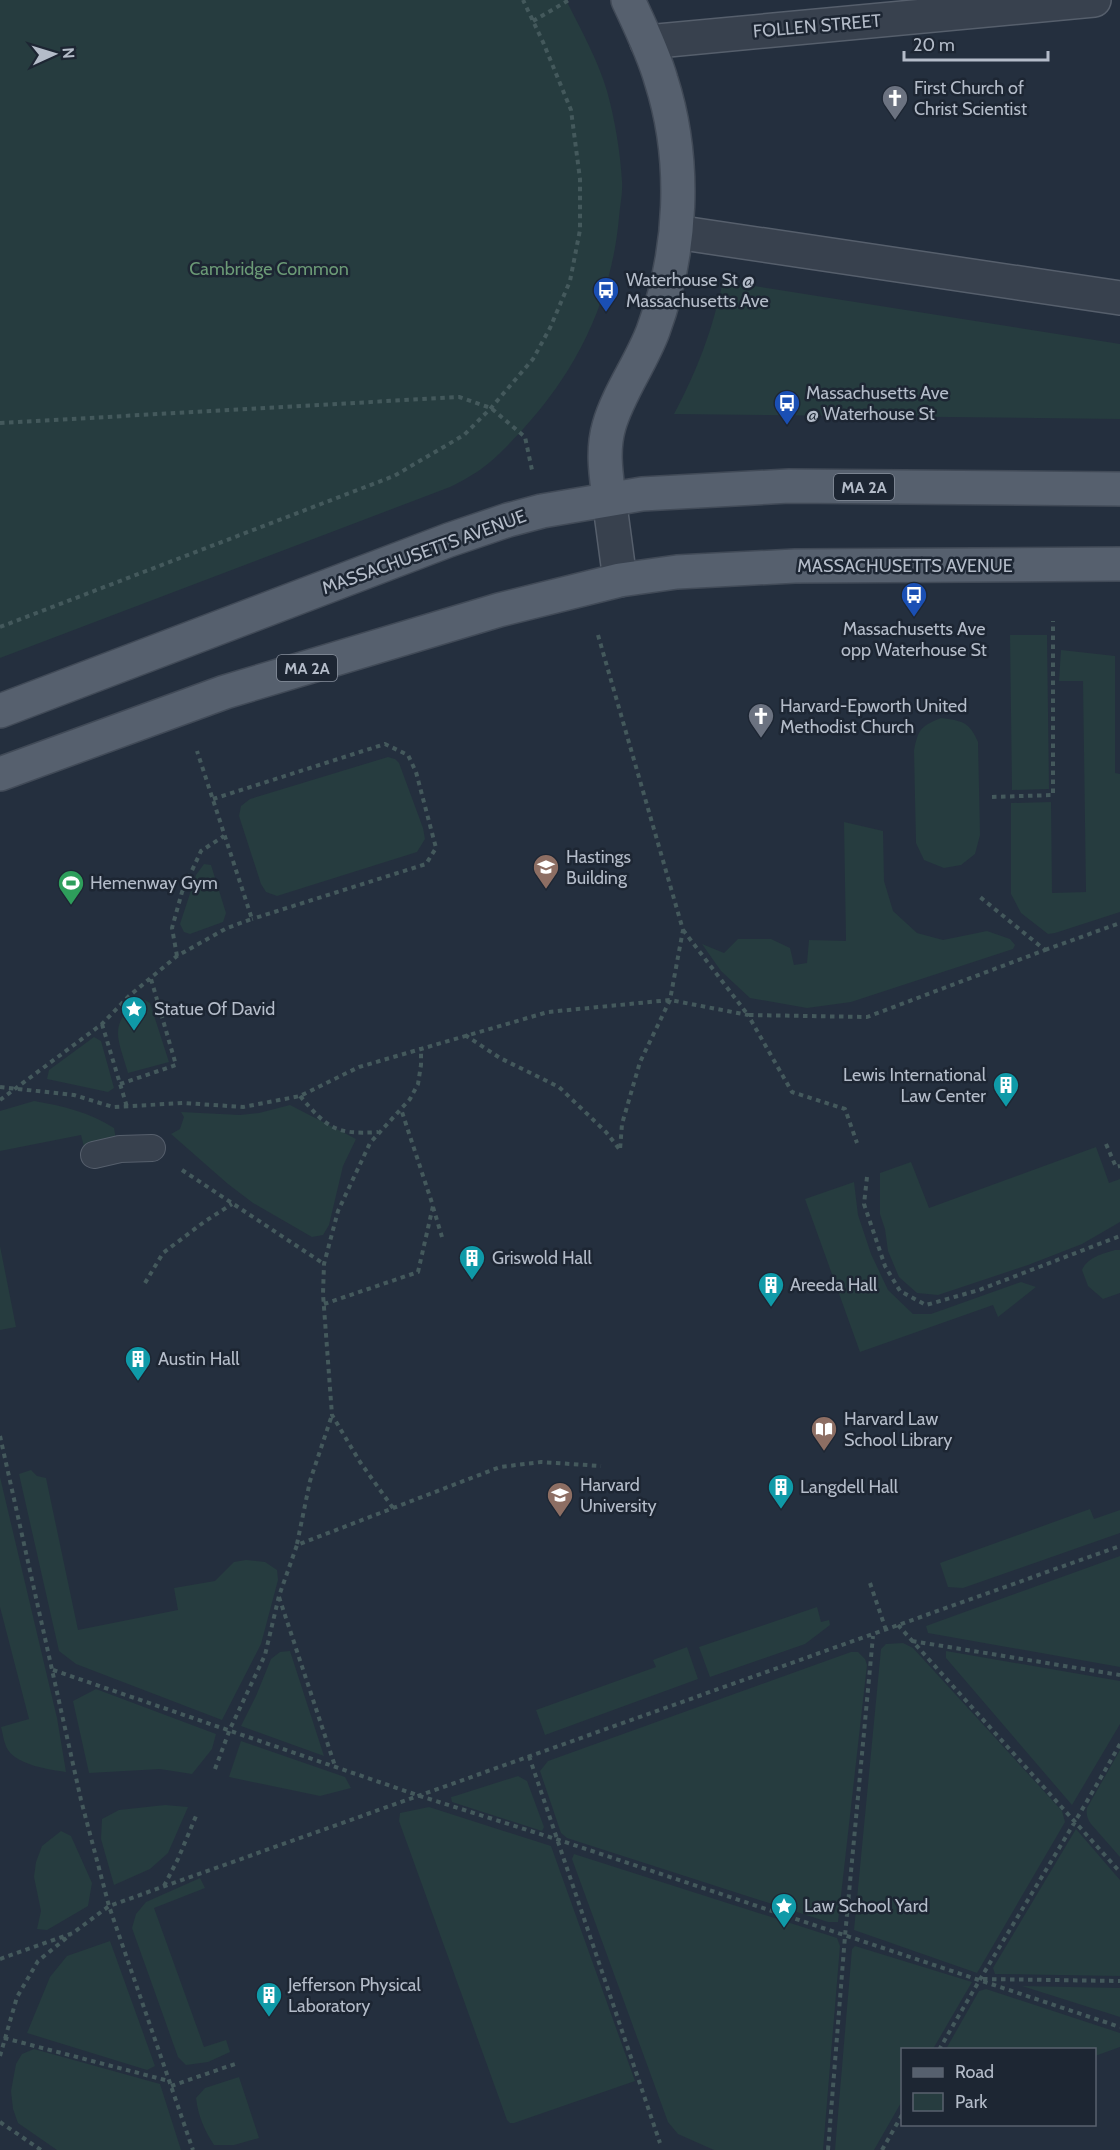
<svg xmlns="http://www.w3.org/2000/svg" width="1120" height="2150" font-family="Cabin,sans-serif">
  <rect width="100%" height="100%" fill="#242f3e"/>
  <path fill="#263c3f" d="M0,0h566c15,30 32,60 41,91 8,29 13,60 15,90 1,12 -2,24 -3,36 -7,81 -41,152 -95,211 -27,29 -39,42 -74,59l-450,171z
    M723,281l397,63v75l-446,-5c24,-45 38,-83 49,-133z
    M1010,635h37l2,154 -37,1z
    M1061,650l54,6v117l5,1v138l-65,21 -7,1 -27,-21 -10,-19v-91l40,-1 1,91 34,-1 -3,-211h-24z
    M941,718c21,3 28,3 37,24l2,93 -5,19 -14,11 -17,3 -20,-8 -8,-17 -2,-92c4,-22 7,-25 27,-33z
    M388,757l7,2 4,4 24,65 2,11 -8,13 -140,44 -11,-4 -5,-8 -22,-68 2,-10 9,-7z
    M844,822l39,9 1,50 9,30 24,22 26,7 44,-9 23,8 5,6 -2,4 -162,53 -44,6 -57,-10 -29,-27 -19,-27 22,9 14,-14h33l19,9 4,17 13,-2 2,-23 37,1z
    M204,864l7,1 15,48 -3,9 -33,12 -6,-2 -4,-8 16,-49z
    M141,998l9,5 19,59 -41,11c-10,-36 -21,-48 13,-75z
    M94,1037l7,4 13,47 -6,4 -61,-13 2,-9z
    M34,1101c29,5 55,11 80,27l2,12 -31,11 -4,-16 -81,16v-40z
    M290,1105l66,34 -13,27 -14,59 -6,10 -11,2 -59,-34 -25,-19 -57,-50 9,-5 4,-12 -3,-5 59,3 19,-2z
    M1096,1147l13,36 11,-4v43l-38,22 -54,21 -90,30 -21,-2 -18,-16 -11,-26 -3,-22 -5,-15v-41l31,-11 18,46z
    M854,1182l4,33 13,39 17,36 25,24h18l90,-32 15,5 -38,30 -5,-12 -133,47 -55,-153z
    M0,1246l16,81 -16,3z
    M1115,1250h5v43l-17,6 -15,-13 -6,-16c6,-13 20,-16 33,-20z
    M31,1470l6,6 9,2 32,152 100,-20 -4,-22 41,-7 19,-19 12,-2 19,2 12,8 1,10 -17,64 -39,76 -146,-56 -17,-13 -40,-177z
    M0,1477l57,241 9,54c-16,-2 -48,-7 -58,-22 -4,-6 -5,-16 -7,-23l28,-8 -29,-112z
    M1090,1509l4,10 26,-9v23l-157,55 -15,-1 -8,-24z
    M1120,1556v111l-192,-34 -2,-7z
    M817,1607l4,15 8,-2 1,5 -25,19 -95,33 -11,-30z
    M903,1643l10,5 149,163 3,11 -88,151 -123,-43 27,-281 5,-5z
    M687,1647l11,32 -153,56 -9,-25 120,-43 -3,-7z
    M290,1651l34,105 -83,-30 15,-30 15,-37 9,-7z
    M946,1651l174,30v43l-48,81 -126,-147z
    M851,1652h7l7,7 2,6 -29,257h-10l-261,-84 -6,-5 -21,-62 8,-10z
    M96,1689l120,45 -4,15 -20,25 -32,-5 -71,4 -16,-72z
    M241,1741l104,36 6,11 -31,8 -91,-19z
    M1120,1750v107l-29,-33c-4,-5 -5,-10 -4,-16z
    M518,1776l9,5 17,46 -2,4 -90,-29 -1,-5 4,-1z
    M165,1805l23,2 -20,46 -18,16 -36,16 -13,-46 1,-20 17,-9z
    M429,1807l122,39 84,235 -121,42h-4l-3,-3 -108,-299 1,-8z
    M1076,1829l44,51v96l-125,-2 -2,-6z
    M61,1831l10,5 21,47 -4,23 -41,24 -10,-1 4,-18 -7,-34 2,-15 6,-16z
    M574,1854l263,84 3,8 -17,204h-109l-36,-16 -10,-12 -96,-263z
    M200,1878l5,10 -51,20 50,139 22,-7 4,12 -22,10 -22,3 -8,-8 -46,-129 4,-14 10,-12z
    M110,1941l45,125 -8,4 -120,-37 23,-56 17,-21z
    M855,1946l117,36 -39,67 -31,1v51l-28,49h-39l17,-201z
    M1022,1986l98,2v29z
    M986,1989l134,44v14l-25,9 -1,-6 -148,-1 33,-58z
    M34,2049l126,35 21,66h-124l-39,-27 -5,-14 -2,-18 5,-27 6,-10z
    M239,2077l20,61 -25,7h-20c-10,-15 -16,-30 -18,-47l9,-10z"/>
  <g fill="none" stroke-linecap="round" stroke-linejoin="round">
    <g stroke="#565f6c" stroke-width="28">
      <path id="service" d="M94,1155l26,-6 32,-1"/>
    </g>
    <g stroke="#565f6c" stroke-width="36">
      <path id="minor" d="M647,42l447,-42
        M676,232l444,66
        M609,498l11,82"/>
    </g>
    <g stroke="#414a57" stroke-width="36">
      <path id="primary" d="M609,498c-3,-24 -7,-48 0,-72 9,-32 32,-63 44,-95 29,-79 34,-170 8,-251 -8,-28 -21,-54 -33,-80
        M0,711l449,-171 59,-20 34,-9 100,-17 147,-8 331,3
        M0,774l225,-82 274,-82 121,-30 57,-8 118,-6 325,-2"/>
    </g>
    <path stroke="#44595c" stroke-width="4" stroke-dasharray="4.5 4.5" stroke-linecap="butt" d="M533,21l36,-21
      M0,423l459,-26 32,11 34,29 7,33
      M0,627l394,-151 70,-41 27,-27 42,-49 17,-31 20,-47 10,-51v-51l-9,-69 -28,-68 -20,-42
      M598,635l85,295 -13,70 -30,62 -18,62 -2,26
      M992,797l61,-2v-174
      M213,799l172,-55 23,11 8,17 20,76 -10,16 -174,55
      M683,930l65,85 119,2 178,-67 -65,-53
      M1045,950l75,-27
      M177,956l-5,-28 10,-36 19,-41 23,-15
      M102,1024l25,83
      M465,1035l35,23 59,29 47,45 14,18
      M120,1084l56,-19 -25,-86
      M0,1087l74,8 39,12 71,-4 59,4 57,-11 59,-29 189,-55 122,-12 78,15 44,77 53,17 12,34
      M300,1096c27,32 36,39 78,36
      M0,1100l102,-76 27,-28 48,-40 50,-28 25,-9 -55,-168
      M1106,1144l10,23 4,-1
      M182,1170l142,94
      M867,1177l-3,27 21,62 15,25 26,14 53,-15 141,-54
      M433,1207l9,30
      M145,1283l18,-30 41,-31 28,-18
      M324,1304l94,-32 15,-66 -32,-97
      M0,1436l81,364 28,106 84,244
      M393,1508l-33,-46 -28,-47 -9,-121 1,-30 14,-53 32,-68 40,-44 8,-15 3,-19v-18
      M297,1544l13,-63 22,-66
      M870,1583l16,47
      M279,1597l56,169
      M898,1625l222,247
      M912,1641l208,34
      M53,1670l367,126 139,44 561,187
      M529,1756l131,387
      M215,1769l15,-40 35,-74 14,-59 18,-51 203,-78 41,-5 60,4
      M164,1886l14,-27 18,-43
      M0,1959l73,-26 36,-27 1011,-360
      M983,1979l137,2
      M4,2038l165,43
      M939,2050c59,-104 123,-203 181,-306
      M0,2056l17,-59 21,-36 32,-26
      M171,2086l64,-22
      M0,2122l41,28
      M828,2150l17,-214 28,-300
      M882,2150l20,-35"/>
    <use href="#service" stroke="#38414e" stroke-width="26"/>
    <use href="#minor" stroke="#38414e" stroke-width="33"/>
    <use href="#primary" stroke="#56606e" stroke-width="33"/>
  </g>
  <defs>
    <g id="church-pin" transform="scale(1.35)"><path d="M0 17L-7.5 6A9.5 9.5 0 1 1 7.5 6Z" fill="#6b7280" stroke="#1d2633"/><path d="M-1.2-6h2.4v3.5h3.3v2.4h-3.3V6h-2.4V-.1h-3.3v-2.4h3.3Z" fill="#fff"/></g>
    <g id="bus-pin" transform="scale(1.35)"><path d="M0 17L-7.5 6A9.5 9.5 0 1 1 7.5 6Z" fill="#1a4fb4" stroke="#1d2633"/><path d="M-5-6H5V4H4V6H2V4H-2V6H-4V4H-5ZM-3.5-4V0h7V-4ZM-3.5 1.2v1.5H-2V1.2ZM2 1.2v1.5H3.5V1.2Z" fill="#fff"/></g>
    <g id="university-pin" transform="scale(1.35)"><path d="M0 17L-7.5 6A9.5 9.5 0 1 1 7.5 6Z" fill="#8d6e63" stroke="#1d2633"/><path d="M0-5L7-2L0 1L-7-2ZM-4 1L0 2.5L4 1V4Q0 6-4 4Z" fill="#fff"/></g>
    <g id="stadium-pin" transform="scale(1.35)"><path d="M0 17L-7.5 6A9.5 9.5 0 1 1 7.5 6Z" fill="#2e9e5b" stroke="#1d2633"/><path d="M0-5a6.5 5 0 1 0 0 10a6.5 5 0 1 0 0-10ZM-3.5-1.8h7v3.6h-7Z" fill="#fff"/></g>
    <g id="sight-pin" transform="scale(1.35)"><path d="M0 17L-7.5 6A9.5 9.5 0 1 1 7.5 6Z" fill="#0f9aa8" stroke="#1d2633"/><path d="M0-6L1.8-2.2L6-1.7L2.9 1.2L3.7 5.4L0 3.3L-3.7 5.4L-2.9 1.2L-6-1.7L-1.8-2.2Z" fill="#fff"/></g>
    <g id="building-pin" transform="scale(1.35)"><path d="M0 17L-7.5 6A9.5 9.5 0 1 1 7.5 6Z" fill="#0f9aa8" stroke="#1d2633"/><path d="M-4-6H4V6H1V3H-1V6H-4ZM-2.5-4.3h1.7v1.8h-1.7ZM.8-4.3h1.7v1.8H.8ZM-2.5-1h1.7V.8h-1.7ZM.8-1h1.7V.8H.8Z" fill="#fff"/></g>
    <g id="library-pin" transform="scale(1.35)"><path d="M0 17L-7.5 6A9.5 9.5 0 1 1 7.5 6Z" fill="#8d6e63" stroke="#1d2633"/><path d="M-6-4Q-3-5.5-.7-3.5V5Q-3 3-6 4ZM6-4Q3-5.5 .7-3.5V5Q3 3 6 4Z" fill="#fff"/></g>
  </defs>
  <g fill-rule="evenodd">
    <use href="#church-pin" x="895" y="98"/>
    <use href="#bus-pin" x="606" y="290"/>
    <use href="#bus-pin" x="787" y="403"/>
    <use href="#bus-pin" x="914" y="595"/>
    <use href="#church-pin" x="761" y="716"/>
    <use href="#university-pin" x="546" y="867"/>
    <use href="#stadium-pin" x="71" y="883"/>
    <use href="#sight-pin" x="134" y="1009"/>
    <use href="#building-pin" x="1006" y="1085"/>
    <use href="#building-pin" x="472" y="1258"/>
    <use href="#building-pin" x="771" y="1285"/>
    <use href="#building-pin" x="138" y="1359"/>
    <use href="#library-pin" x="824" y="1429"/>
    <use href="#building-pin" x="781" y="1487"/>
    <use href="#university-pin" x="560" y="1495"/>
    <use href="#sight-pin" x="784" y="1906"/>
    <use href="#building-pin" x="269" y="1995"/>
  </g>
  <g text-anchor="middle" stroke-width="5" stroke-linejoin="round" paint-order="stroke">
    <g fill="#1d2633" stroke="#878f9c" stroke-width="1.5">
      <rect x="834" y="474" width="60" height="26" rx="4.5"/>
      <rect x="277" y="655" width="60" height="26" rx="4.5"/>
    </g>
    <g font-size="16" font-weight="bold" fill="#b4bcc9">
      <text x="864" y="493">MA 2A</text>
      <text x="307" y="674">MA 2A</text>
    </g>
    <g font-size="18" fill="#b4bcc9" stroke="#1d2633">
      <text transform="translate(817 26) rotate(-5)" y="6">FOLLEN STREET</text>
      <text transform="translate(424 552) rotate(-20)" y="6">MASSACHUSETTS AVENUE</text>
      <text x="905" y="572">MASSACHUSETTS AVENUE</text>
    </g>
    <g font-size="18" fill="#b4bcc9" stroke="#1d2633" text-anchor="start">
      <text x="914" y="94">First Church of<tspan x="914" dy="21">Christ Scientist</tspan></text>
      <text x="626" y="286">Waterhouse St @<tspan x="626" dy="21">Massachusetts Ave</tspan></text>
      <text x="806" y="399">Massachusetts Ave<tspan x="806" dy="21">@ Waterhouse St</tspan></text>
      <text x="914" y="635" text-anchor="middle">Massachusetts Ave<tspan x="914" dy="21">opp Waterhouse St</tspan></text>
      <text x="780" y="712">Harvard-Epworth United<tspan x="780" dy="21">Methodist Church</tspan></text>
      <text x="566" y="863">Hastings<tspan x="566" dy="21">Building</tspan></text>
      <text x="90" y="889">Hemenway Gym</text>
      <text x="154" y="1015">Statue Of David</text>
      <text x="986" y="1081" text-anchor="end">Lewis International<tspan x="986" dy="21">Law Center</tspan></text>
      <text x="492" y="1264">Griswold Hall</text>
      <text x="790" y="1291">Areeda Hall</text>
      <text x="158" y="1365">Austin Hall</text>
      <text x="844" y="1425">Harvard Law<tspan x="844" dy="21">School Library</tspan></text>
      <text x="580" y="1491">Harvard<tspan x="580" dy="21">University</tspan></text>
      <text x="800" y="1493">Langdell Hall</text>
      <text x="804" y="1912">Law School Yard</text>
      <text x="288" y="1991">Jefferson Physical<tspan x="288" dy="21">Laboratory</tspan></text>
    </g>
    <g font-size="18" fill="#6b9a76" stroke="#1d2633">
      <text x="269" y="275">Cambridge Common</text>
    </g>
  </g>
  <rect x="901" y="2048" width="195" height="78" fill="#1d2633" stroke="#59626f" stroke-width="1.5"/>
  <rect x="913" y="2068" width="30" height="9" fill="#56606e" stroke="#59626f" stroke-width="1.5"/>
  <text x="955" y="2078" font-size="18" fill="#b4bcc9">Road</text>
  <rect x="913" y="2093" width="30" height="18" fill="#263c3f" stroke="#59626f" stroke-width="1.5"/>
  <text x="955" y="2108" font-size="18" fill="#b4bcc9">Park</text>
  <g transform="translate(54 54) rotate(86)" stroke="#1d2633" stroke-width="4.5" paint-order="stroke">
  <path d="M0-4.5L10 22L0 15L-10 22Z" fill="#b4bcc9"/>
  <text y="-9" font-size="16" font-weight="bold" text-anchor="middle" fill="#b4bcc9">N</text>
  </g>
  <path d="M904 51v9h144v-9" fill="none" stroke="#b4bcc9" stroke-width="3"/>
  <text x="913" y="51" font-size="18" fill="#b4bcc9" stroke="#1d2633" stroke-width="4.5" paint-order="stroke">20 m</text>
</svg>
